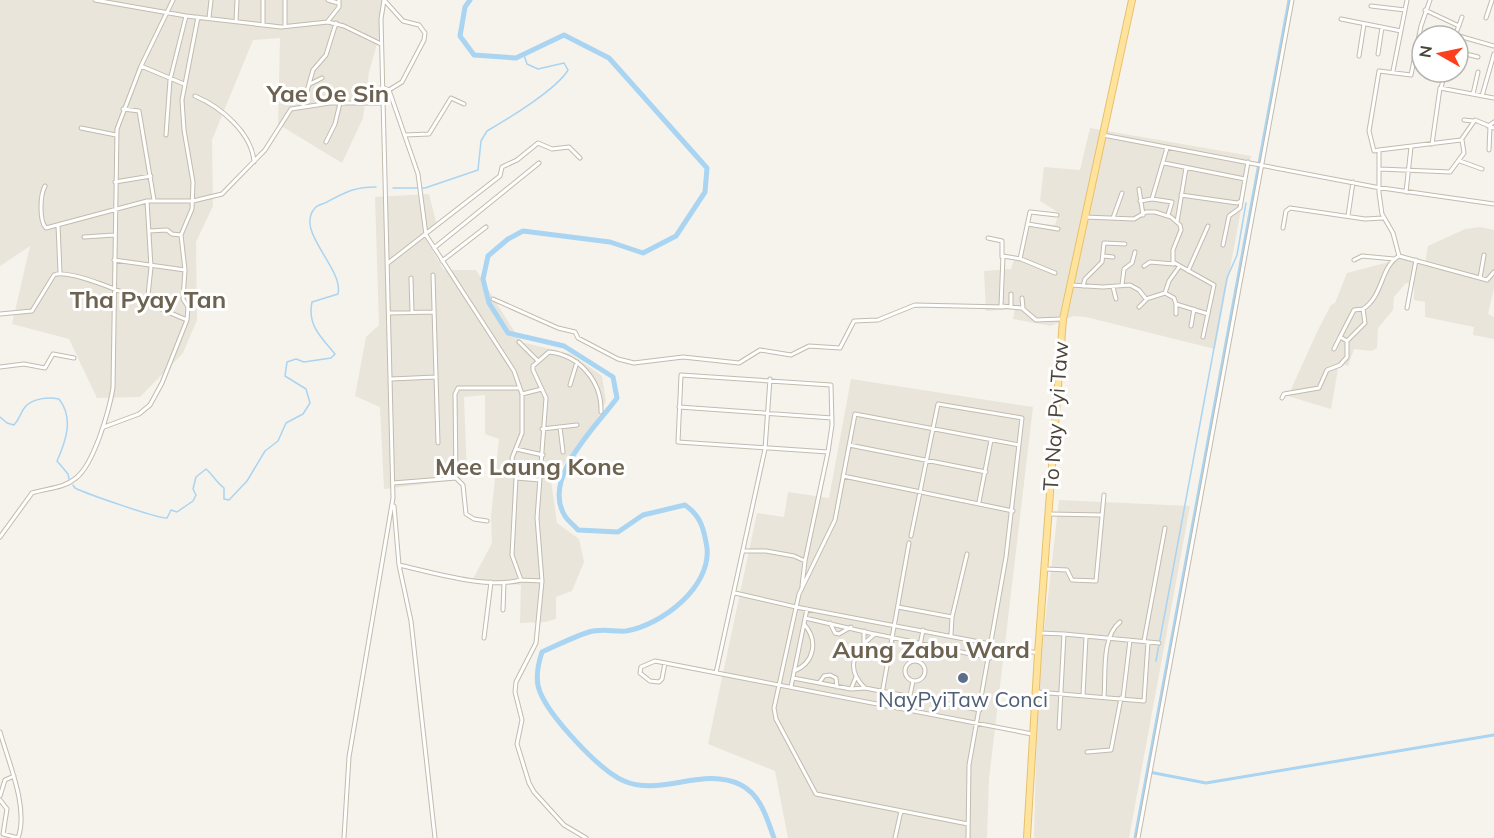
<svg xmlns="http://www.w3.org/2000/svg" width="1494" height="838" font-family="Mulish,sans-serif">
  <rect width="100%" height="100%" fill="#f6f3ec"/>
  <path fill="#eae5da" d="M0,0h382l-3,37 -10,35 -6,46 -21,45 -64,-39 2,-86 -27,2 -41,100 1,66 -17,36 1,78 -14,33 -43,44 -43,1 -28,-59 -57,-15 18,-78 -30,20z
    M1090,128l161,28 -36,193 -129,-32 -13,-1 -22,10 -38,-7 2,-10 -29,2 -2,-40 27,-2 4,-12 4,-1 9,-33 27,2 4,-12 -19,-12 4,-34 36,3z
    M429,194l7,28 -8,9 -2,9 18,30h32l45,72 50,12 31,22 4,25 -9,19 -46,61 6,42 22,16 5,23 -12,29 -16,6v22l-11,3 -25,1 1,-38 -48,-6 19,-36 -1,-26 8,-78 -14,-5v-39l-21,2 3,79 -10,4 -73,9 -4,-82 -25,-11 11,-59 13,-12 -4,-128z
    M1480,227l14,3v58l-6,26 6,3v22l-21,-4 1,-8 -49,-10v-15l-11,-2v-16l-8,-1 -12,14 -1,13 -15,18 -1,20 -6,3 -17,-2 -6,17 -9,-3 -8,46 -43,-13 29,-64 14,-27 4,-2 12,-30 57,-15 21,5 3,-17 37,-17z
    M851,379l182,28 -44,372 -2,59h-199l-13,-67 -67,-27 49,-231 27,4 4,-25 41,6z
    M1059,500l131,6 -61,332h-95l4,-154z"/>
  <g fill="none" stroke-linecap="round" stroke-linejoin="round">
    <path stroke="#a9d4f2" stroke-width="1.5" d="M393,188h32l53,-18 3,-29 6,-10c21,-12 70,-42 81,-61l-4,-7 -26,6 -11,-5 -3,-9
      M0,417l7,6 7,2c6,-6 6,-12 11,-18 8,-9 23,-10 34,-8 15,19 7,42 -2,62l11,13 1,5
      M73,485l2,3c12,6 84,31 92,30l4,-8 6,2 16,-11 3,-6 -3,-6 3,-12 10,-8c7,6 10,13 18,19v11l5,1 18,-19 18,-30 13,-10 8,-18 17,-9 7,-11 -4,-14 -21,-13 2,-14 9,-3 8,3 27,-4 4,-4c-14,-17 -28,-29 -23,-52l26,-8c6,-26 -44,-63 -23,-86 2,-3 9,-4 12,-6 19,-10 27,-15 49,-15
      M1156,661l71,-383 10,-23 9,-52"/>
    <path stroke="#a9d4f2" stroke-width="3" d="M1149,772l57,11 288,-48
      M1135,838l154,-838"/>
    <path stroke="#a9d4f2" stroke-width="5" d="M470,0l-5,7 -5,29 14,19 42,3 48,-23 45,23 98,110 -2,24 -29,44 -33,17 -33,-11 -87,-11 -15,8 -20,17 -5,23 6,24 19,30 56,13 49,31 4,21c-21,29 -76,80 -52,118 3,5 9,9 13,14l40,2 25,-17 42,-10c16,11 19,24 22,43 4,39 -45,77 -81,83 -12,1 -24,-3 -37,1 -16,5 -31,13 -47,20 -4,12 -7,28 -2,40 10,25 60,79 84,89 37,16 79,-15 117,4 20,10 26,34 33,53"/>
    <g stroke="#c2bbae" stroke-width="5">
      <path id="street" d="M95,0l91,16 -16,64 -4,55
        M263,0v25
        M328,0l10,3
        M385,1l18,20 16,4 6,8 -1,7 -22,42 -13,8
        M1371,6l34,4
        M1425,10l34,16
        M186,16l95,11 47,-5 16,4 37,18
        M209,18l2,-18
        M1486,18l6,-18
        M1341,19l60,12
        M236,21l1,-21
        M328,21l11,-14v-7
        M285,26v-26
        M1445,32l49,14
        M1455,36l7,-19
        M1458,52l20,5
        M1378,54l4,-27
        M1359,56l5,-32
        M1414,58l8,2
        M141,66l43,18
        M1393,71l14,-71
        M310,84l12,-6
        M382,87l7,3 29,84 8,61 88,136 8,23v39l-10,25 4,20 -4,77 9,25 21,1
        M1441,88l4,-16
        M1473,94l5,-22
        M195,96c26,11 57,37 59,66
        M1482,96l12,-42
        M303,105l10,-35 13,-15 10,-32
        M123,109l16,2 15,89
        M1464,120l9,1
        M1488,126l6,-4
        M81,128l35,7
        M1494,128l-19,-8 -14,20 -82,10v43l3,21 11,19 6,23 88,24 7,-8
        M405,135l24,-1 22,-36 13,6
        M1103,135l272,52 119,17
        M326,142l9,-18 5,-21
        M1432,144l8,-56 54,10
        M1379,150l-5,1 -5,-20 10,-60 32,4 10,-49 9,-26
        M1489,150l1,-24
        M1460,161l22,8
        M1164,163l81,16
        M1380,169l70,3 14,-19 -2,-13
        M115,182l36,-6
        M45,186c-5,9 -6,35 1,42l101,-27h46l29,-7 43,-44 26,-41 39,-6h53
        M1139,189l4,26
        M1406,192l5,-45
        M1181,195l56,8 4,-2
        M1152,199l15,-51
        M1140,201l12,-2 20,3 -4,13
        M1348,216l5,-34
        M1085,217l49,2 12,-7h9l16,5 9,8 1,5 -8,20v12l41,23 -11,52
        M1113,218l9,-25
        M1177,222l9,-54
        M1028,224l30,5
        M58,225l2,47
        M1283,228l3,-17 4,-3 75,11 18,-1
        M149,231l18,-1 5,4 9,1
        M84,237l30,-2
        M988,238l14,3v16
        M1223,245l6,-29 11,-8 8,-46
        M434,248l105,-85
        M1104,256l9,1
        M1020,259l10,-47 27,3
        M114,260l71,10
        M1354,260l8,-4 32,3
        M442,261l44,-34
        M388,263l112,-87 2,-9 15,-7 21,-17 14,6 17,-2 11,11
        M1144,266l6,-4 24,2
        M1188,271l20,-45
        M1055,273l-34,-14 -18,-3 -2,50 21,2 14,12 26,-1
        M433,275l5,168
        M411,278l1,34
        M1480,278l4,-23
        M1071,285l32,2 27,-2 9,5 7,9 19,-6 9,5 2,6 32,10
        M1122,285l2,-16 8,-6 3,-11
        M1083,286l2,-7 17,-17 2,-19 21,1
        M1113,287l3,12
        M1165,293l4,-12 10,-14
        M1022,298l1,10
        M493,299l65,29 17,4 3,6 40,21 16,4 49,-6 56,6 21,-13 31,5 18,-9 31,2 14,-27 24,-1 37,-15 89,2
        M147,305l4,-38 -4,-66
        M1011,307v-13
        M1139,307l7,-7
        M1407,308l9,-48
        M389,313l45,-1
        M0,314l32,-3 22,-36c18,-9 110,36 133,45
        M1176,314v-10
        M1191,326l3,-17
        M1340,337l14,-27 9,-1
        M519,342l19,19
        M1334,349l6,-12 7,4
        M0,367l24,-3 21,4 8,-14 21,4
        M391,379l45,-2
        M570,385l7,-23
        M522,394l20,-5
        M1282,398l2,-4 35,-6 8,-18 13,-5 7,-8v-16l18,-18 -2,-14c21,-14 17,-42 36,-53
        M679,407l153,11
        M104,427l35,-13 11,-9 12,-22 25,-63 1,-13 -5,-8 2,-29 -4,-35 11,-26 1,-27 -9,-52 -2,-30 16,-83
        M560,427l3,25
        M542,429l35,-4
        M849,445l137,27
        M516,449l27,6
        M843,476l170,35
        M456,478l7,7 3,29 8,5 13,2
        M516,478l24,2
        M393,483l63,-5 -1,-84 3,-6h62
        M979,502l12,-62
        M394,506l5,59 12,56 24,217
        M1050,514l52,1
        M911,536l27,-132 84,14 -16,139 -37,208 -1,73
        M0,537l32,-44c15,-5 31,-4 44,-15 18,-14 33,-67 37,-90l4,-259 24,-63 32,-66
        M743,551h23l28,5 11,5
        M399,565c35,8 88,24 122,15
        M1046,569l21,1 5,10 24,1 8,-86
        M802,586l3,-25 23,-109 4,-27 -1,-40 -150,-10 -3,67 150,10
        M735,593l61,14
        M796,607l242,46
        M898,607l54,10
        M503,610l1,-27
        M805,618l69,16
        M830,623l5,10 4,1 12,-7
        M864,631v12
        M1039,633l25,1
        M951,635l1,-18 15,-63
        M484,638l7,-56
        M1144,641l21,-113
        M905 671a10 10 0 1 1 20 0a10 10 0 1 1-20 0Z
        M917,661l6,-31
        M665,663l-3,16 -3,3 -9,-1 -10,-8 1,-6 14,-6 377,73
        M794,671c20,-8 25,-30 10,-47
        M716,673l49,-224 5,-70
        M793,678l58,11 14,-1
        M819,683l5,-7 6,-1 6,3 1,9
        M791,687l16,-78
        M851,689l5,-12
        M1037,692l107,9 4,-59
        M1083,695l3,-58
        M1104,697c2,-23 -3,-60 16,-75
        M1123,698l7,-58
        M880,705l29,-162
        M907,710l6,-29
        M980,710l-115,-22c-22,-21 -9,-39 10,-54l115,24
        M1059,728l5,-94 95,9
        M0,732c8,29 29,76 18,106
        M1087,752l24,-2 10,-52
        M0,796l5,-16 9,-4
        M0,800l7,9 -4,25 15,4
        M968,824l-152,-30 -40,-75 -2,-11 25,-114 36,-74 20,-106 164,31
        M344,838l5,-81 44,-259 -12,-479 3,-19
        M586,838l-22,-13 -30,-33 -5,-9 -12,-39 5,-24 -7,-28 1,-10 20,-39 6,-62 -5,-63 9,-120 -13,-28v-4l16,-14c30,3 53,29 52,60
        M895,838l6,-27
        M1138,838l154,-838"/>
    </g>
    <g stroke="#e6c16a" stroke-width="8">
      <path id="primary" d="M1027,838l11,-185 25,-334 69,-319"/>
    </g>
    <use href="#street" stroke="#fff" stroke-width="3"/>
    <use href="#primary" stroke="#ffe39c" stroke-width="6"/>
  </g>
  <circle fill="#5c6f8a" stroke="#fff" stroke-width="2" cx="963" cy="678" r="6"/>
  <g text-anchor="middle" stroke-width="6" stroke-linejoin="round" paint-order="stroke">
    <g font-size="21" fill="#4b4439" stroke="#fff">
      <text transform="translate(1056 416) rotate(-86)" y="7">To Nay Pyi Taw</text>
    </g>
    <g font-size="21" fill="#4e5e75" stroke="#fff">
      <text x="963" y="707">NayPyiTaw Conci</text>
    </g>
    <g font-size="24" font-weight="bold" fill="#6e6250" stroke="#fff">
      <text x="328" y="102">Yae Oe Sin</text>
      <text x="148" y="308">Tha Pyay Tan</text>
      <text x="530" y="475">Mee Laung Kone</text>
      <text x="931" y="658">Aung Zabu Ward</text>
    </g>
  </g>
  <g transform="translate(1440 54) rotate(279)"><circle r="28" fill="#ffffff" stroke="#b7b4b0" stroke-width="1.5"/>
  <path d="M0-4.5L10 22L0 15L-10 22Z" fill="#fc3f1d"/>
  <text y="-9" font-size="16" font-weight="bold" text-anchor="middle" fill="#4b4439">N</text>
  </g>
</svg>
